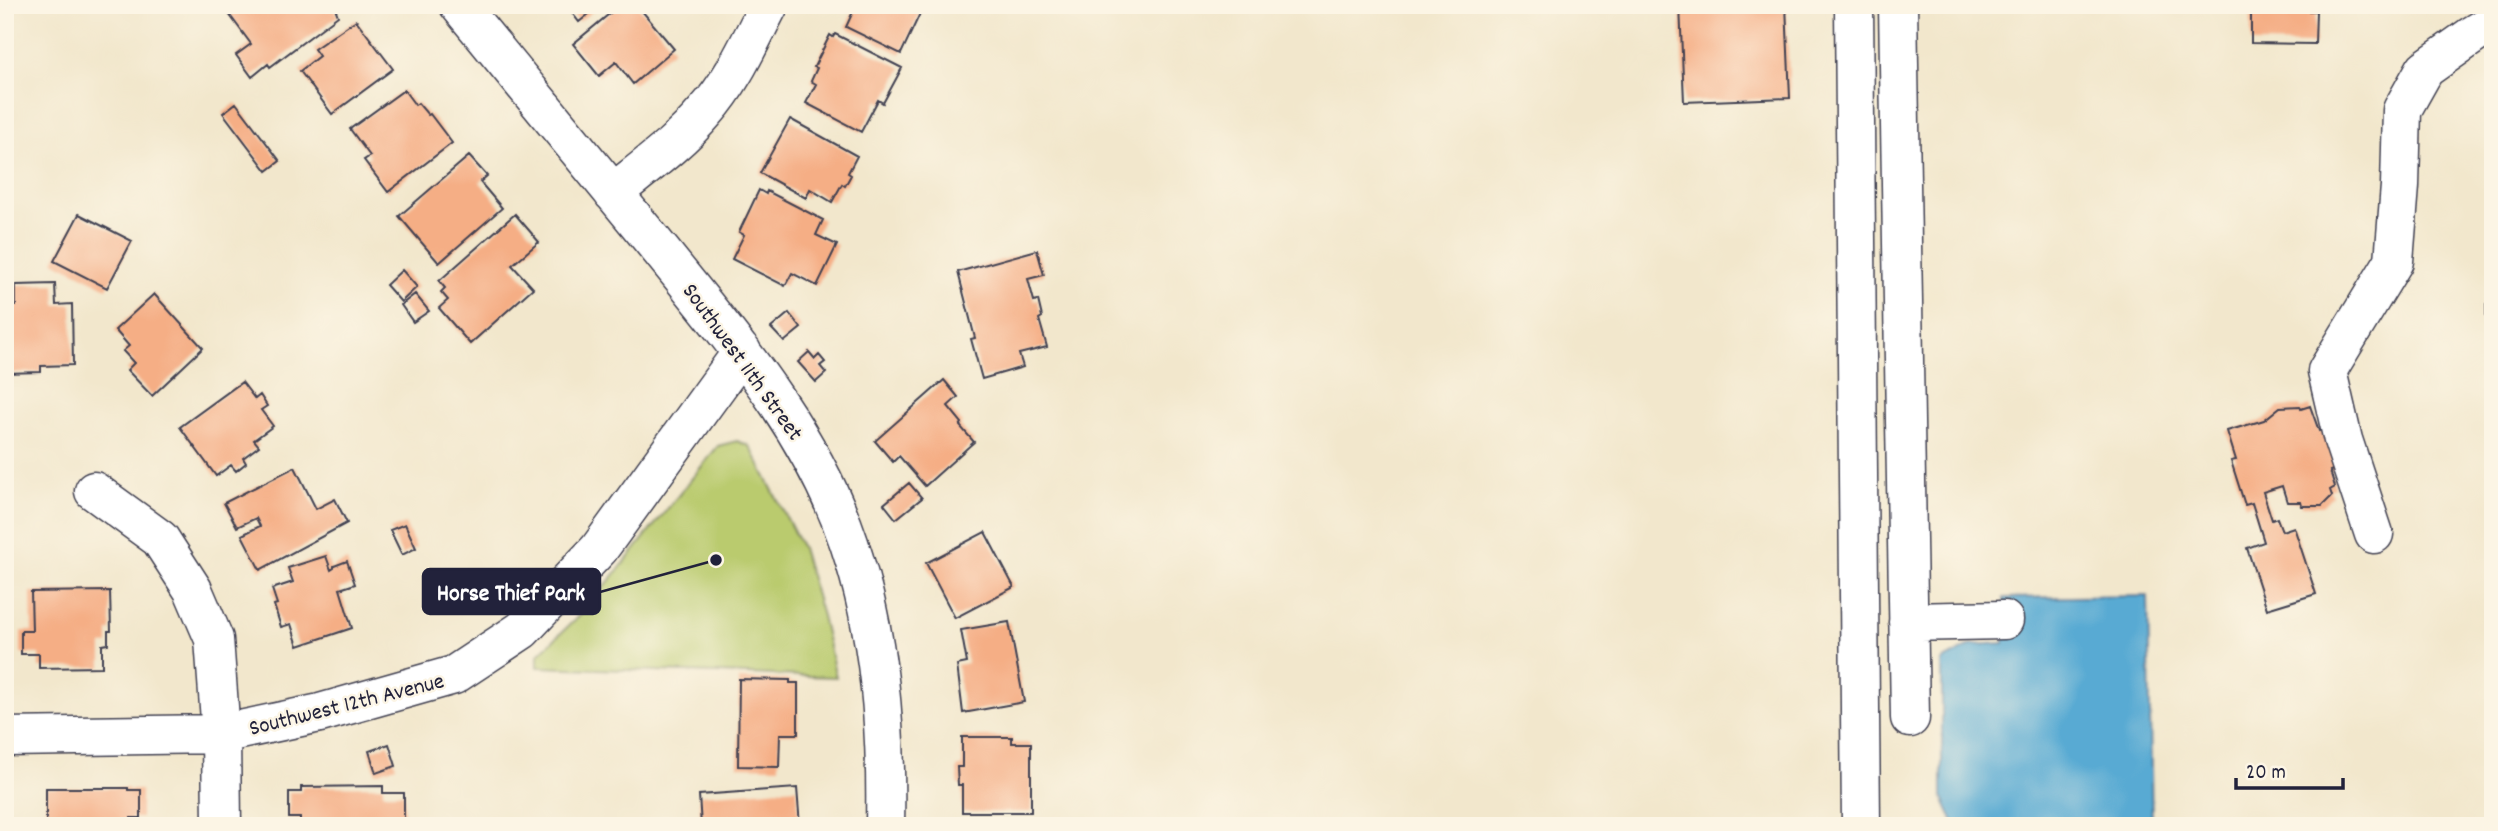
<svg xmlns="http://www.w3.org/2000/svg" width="2498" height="831" font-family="Dekko,sans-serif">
  <rect width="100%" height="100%" fill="#fcf5e5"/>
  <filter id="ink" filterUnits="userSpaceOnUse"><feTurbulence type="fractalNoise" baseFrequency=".0143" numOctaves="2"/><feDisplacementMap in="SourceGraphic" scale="14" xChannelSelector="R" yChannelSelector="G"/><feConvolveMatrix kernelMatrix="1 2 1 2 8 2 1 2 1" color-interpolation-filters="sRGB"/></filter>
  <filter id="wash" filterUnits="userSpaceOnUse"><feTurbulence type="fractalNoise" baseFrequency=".00686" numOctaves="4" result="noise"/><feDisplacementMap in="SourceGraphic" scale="28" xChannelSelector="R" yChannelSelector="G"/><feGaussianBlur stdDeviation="1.57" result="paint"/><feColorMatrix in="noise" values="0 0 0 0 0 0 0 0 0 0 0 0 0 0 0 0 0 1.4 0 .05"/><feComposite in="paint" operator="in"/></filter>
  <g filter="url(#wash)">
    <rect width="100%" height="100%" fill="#f2e7cc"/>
    <path fill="#bacb6e" stroke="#6e7654" stroke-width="2" d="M737,441l13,5 52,102 20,68 14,61 -298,-10v-12l43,-41 35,-41 102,-127z"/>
    <path fill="#58aad3" stroke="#3d6687" stroke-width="2" d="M2148,596l4,230h-196l-14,-30v-135l30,-16 32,-2v-45z"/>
    <g id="blocks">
      <path fill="#f5ae85" d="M232,5h102l4,11 -68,51 -2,-3 -16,13 -16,-22 15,-11 -25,-34z
        M566,5h34l-21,17z
        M620,5h17l37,44 -41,35 -17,-22 -17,14 -26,-32z
        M856,5h68l-23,49 -55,-27z
        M1680,5h106l4,93 -106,4z
        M2251,10l65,1 -1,33 -64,-1z
        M356,20l37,49 -61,45 -32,-43 19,-15 -5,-7z
        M835,34l67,34 -19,35 -5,-3 -17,32 -55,-29 10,-19 -5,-3 6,-13 -3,-1 16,-32 3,2z
        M404,90l11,15 3,-2 10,12 2,-1 22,29 -64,49 -24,-32 6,-4 -20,-27z
        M236,103l44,58 -13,10 -44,-58z
        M790,119l67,37 -9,17 3,2 -6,11 -3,-2 -10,18 -22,-13 -4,9 -46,-25z
        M469,156l18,20 -7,6 22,26 -63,55 -40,-47z
        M759,190l7,4 1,-3 56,29 -7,15 21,10 -20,41 -25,-13 -7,13 -53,-27 12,-24 -5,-3z
        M79,214l53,27 -25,47 -53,-27z
        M515,214l24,28 -27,23 21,23 -63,56 -31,-36 9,-8 -7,-8 4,-4 -6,-7z
        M1037,250l7,25 -16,4 6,22 4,-1 4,17 -3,2 8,28 -28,7 4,13 -41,12 -11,-40 4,-1 -17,-66z
        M402,270l15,17 -16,15 -15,-17z
        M55,284l1,21 16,-1 1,61 -32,1v6l-36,1v-67h11v-21z
        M154,294l49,54 -51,48 -25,-26 7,-7 -11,-12 6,-5 -14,-16z
        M415,294l14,17 -16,11 -12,-17z
        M2486,305h7v82h-6z
        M789,313l12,15 -17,14 -13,-14z
        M809,352l6,7 4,-4 6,7 -5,4 6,7 -10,9 -18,-20z
        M944,380l14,17 -10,9 14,17 -2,3 14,16 -49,44 -26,-30 -6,6 -18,-21z
        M242,382l13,17 5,-4 7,11 -6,4 12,16 -19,14 5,6 -16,12 3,5 -10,8 -5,-6 -15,11 -36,-49z
        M2300,406l1,3 9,-3 9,25 14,-4 12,39 -15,5 5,16 -5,3 2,6 -10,10h-20l-1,-4h-14l-5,-16 -19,6 9,28 5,-2 5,13 12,-4 22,67 -49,15 -20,-61 17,-6 -12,-39 -7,2 -14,-44 5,-1 -9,-29 37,-11 16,-13z
        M2493,461v17h-2l-2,-16z
        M295,467l21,42 19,-10 12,24 -87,47 -18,-35 18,-9 -4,-8 -19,9 -13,-24z
        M909,483l13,15 -26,21 -12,-15z
        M405,524l11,24 -14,7 -12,-25z
        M985,532l29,55 -59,31 -29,-55z
        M326,556l5,14 3,-2v-2l13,-5 8,23 -15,5 12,39 -54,18 -7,-22 -10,3 -7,-22 3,-1 -5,-15 21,-7 -5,-14z
        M110,591l1,40h-3v13l-6,1v22l-63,1v-14h-18v-23h11l-1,-39z
        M1009,622l15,80 -61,11 -6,-48 10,-2 -6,-33z
        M739,679l51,1v3h8v51h-18l-1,33 -41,-1z
        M962,737h50v6h19v69h-69v-27h-4l-1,-18h5z
        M389,744l7,22 -20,7 -7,-22z
        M383,786v7h21v29h-16v4h-88v-8h-11v-26h12v-5z
        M46,788h82v2h13v28h-10v8h-85z
        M797,788l3,38h-99l-2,-31z"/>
    </g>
  </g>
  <g filter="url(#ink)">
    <use href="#blocks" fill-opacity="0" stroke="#414051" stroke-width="2"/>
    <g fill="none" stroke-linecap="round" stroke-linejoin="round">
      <g stroke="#414051" stroke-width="41">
        <path id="minor" d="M459,5c67,82 135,164 202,246 73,91 150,179 188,292 31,92 38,187 36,283
          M1854,5l7,821
          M1898,5l12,713
          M613,193c32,-26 66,-50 93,-82 27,-30 44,-70 63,-106
          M94,491l66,48 33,51 21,49 7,95 1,92
          M2374,534l-31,-94 -16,-69 67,-110 6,-75 2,-76 23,-41 48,-34 20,-12
          M1908,622l96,-2
          M5,737l216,-3 99,-21 134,-38 68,-45 77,-81 143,-197"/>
      </g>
      <use href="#minor" stroke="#fff" stroke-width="38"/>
    </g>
  </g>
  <g text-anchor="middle" stroke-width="5" stroke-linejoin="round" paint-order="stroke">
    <g font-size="23" fill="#22223b" stroke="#fcf5e5">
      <text transform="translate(744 361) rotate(54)" y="8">Southwest 11th Street</text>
      <text transform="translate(346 703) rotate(-14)" y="8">Southwest 12th Avenue</text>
    </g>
  </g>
  <path fill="none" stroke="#22223b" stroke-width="2.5" d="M716 560L600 592"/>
  <circle fill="#22223b" stroke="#fcf5e5" stroke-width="2.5" cx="716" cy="560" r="7"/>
  <rect fill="#22223b" stroke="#22223b" stroke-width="2.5" x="423" y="569" width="177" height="45" rx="7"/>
  <g font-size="24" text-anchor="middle" font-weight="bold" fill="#fff">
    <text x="511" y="600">Horse Thief Park</text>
  </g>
  <rect width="2498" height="831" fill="none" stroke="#fcf5e5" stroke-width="28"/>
  <path d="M2236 778v10h107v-10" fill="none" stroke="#22223b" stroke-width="3.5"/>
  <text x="2246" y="778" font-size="21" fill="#22223b" stroke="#fcf5e5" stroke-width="5" paint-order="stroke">20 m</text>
</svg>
